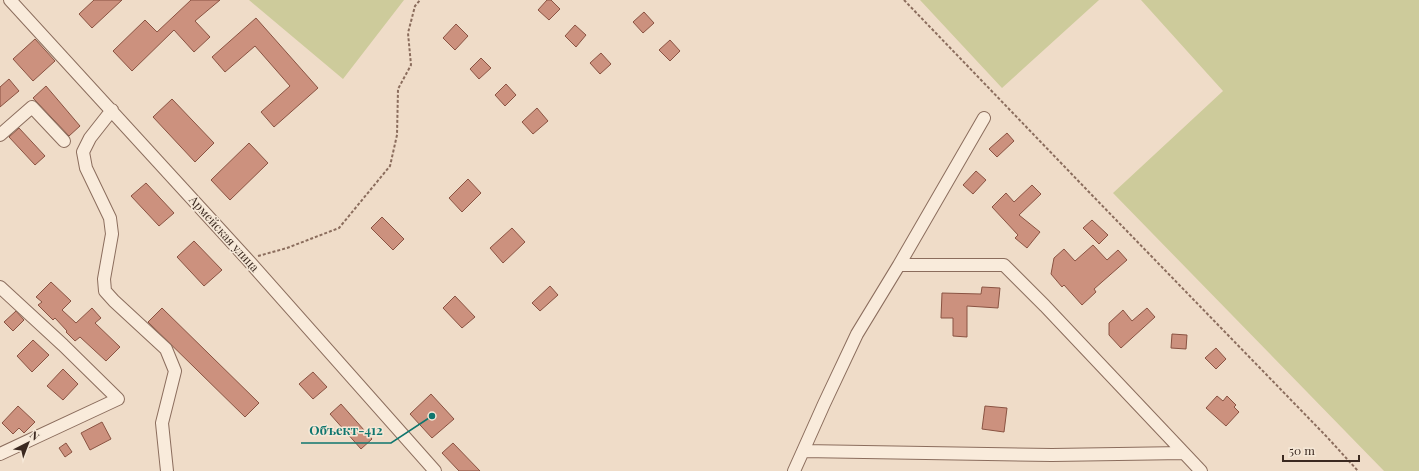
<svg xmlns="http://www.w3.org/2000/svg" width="1419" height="471" font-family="'Playfair Display',serif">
  <rect width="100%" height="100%" fill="#efdcc8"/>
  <path fill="#cdcb9b" d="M249,0h155l-61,79z
    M920,0h179l-97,88z
    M1141,0h278v471h-35l-271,-278 110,-102z"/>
  <path fill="#cc917e" stroke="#8a5342" d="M94,0h28l-30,28 -13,-14z
    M191,0h29l-25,21 15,16 -16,15 -20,-22 -42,41 -19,-20 32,-31 12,12z
    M547,0h4l9,9 -11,11 -11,-10z
    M644,12l10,11 -11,10 -10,-11z
    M256,18l62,70 -44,39 -13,-15 29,-26 -35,-40 -30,26 -13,-15z
    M456,24l12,12 -13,14 -12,-12z
    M575,25l11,10 -10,12 -11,-11z
    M35,39l20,22 -22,20 -20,-22z
    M670,40l10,11 -10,10 -11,-11z
    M601,53l10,11 -11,10 -10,-11z
    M481,58l10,10 -12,11 -9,-10z
    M9,79l10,12 -19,16v-20z
    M506,84l10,11 -11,11 -10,-11z
    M46,86l34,40 -11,10 -36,-38z
    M172,99l42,44 -19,19 -42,-45z
    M537,108l11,13 -15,13 -11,-12z
    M19,128l26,28 -10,9 -26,-28z
    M1007,133l7,8 -17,16 -8,-8z
    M249,143l19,20 -38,37 -19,-20z
    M976,171l10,9 -13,14 -10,-9z
    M468,179l13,14 -19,19 -13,-14z
    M146,183l28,30 -15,13 -28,-30z
    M1032,185l9,9 -22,21 21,17 -13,16 -12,-10 3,-3 -26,-28 14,-14 8,9z
    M382,217l22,22 -11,11 -22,-22z
    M1092,220l16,15 -9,9 -16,-16z
    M512,228l13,14 -22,21 -13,-15z
    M194,241l28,29 -18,16 -27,-29z
    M1093,245l14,15 11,-10 9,10 -33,29 2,3 -14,13 -18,-20 -2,2 -11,-13 3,-16 10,-9 11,12z
    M51,282l20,19 -9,9 14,13 16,-15 9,10 -6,5 25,24 -14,14 -26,-24 -5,4 -9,-9 1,-1 -12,-13 -2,2 -15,-15 4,-3 -6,-5z
    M550,286l8,9 -18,16 -8,-8z
    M982,287l18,1 -2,20 -31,-2v31l-14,-1v-18h-12l1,-25 39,1z
    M455,296l20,21 -13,11 -19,-20z
    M162,308l97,95 -14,14 -97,-95z
    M1147,308l8,9 -34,31 -12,-13v-12l14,-13 9,11z
    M16,311l8,9 -11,11 -9,-9z
    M1172,334l15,1 -1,14 -15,-1z
    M33,340l16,15 -17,17 -15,-16z
    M1216,348l10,11 -10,10 -11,-11z
    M63,369l15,15 -15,16 -16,-14z
    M313,372l14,15 -14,12 -14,-15z
    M431,394l23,25 -22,19 -22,-24z
    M1217,396l6,5 4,-5 9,9 -2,2 5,5 -13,14 -20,-18z
    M341,404l31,35 -11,10 -31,-35z
    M18,406l17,16 -11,11 -5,-5 -6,6 -11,-11z
    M985,406l22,2 -3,24 -22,-3z
    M102,422l9,17 -21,11 -9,-17z
    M66,443l6,9 -7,5 -6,-9z
    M453,443l27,28h-21l-17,-18z"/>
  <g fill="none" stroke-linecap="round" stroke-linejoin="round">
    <g stroke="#8b6d5d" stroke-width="14">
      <path id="street" d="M10,0l237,259 188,212
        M112,110l-22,28 -7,14 3,16 24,50 2,16 -8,45 1,12 9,10 52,48 9,22 -13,52 5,48
        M0,135l32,-28 32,34
        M899,265l85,-147
        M0,287l63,58 55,54 -118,55
        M803,451l21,-47 33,-70 42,-69h105l41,41 139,147
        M794,471l9,-20 249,4 132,-2 17,18"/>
    </g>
    <path stroke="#8b6d5d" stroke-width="2" stroke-dasharray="3 2" stroke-linecap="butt" d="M904,0l184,191 239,246 31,34
      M258,256l29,-8 52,-20 51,-62 7,-31 1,-46 13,-24 -3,-32 7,-27 5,-6"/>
    <use href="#street" stroke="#f9ebdb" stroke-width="12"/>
  </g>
  <g text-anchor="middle" stroke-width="3" stroke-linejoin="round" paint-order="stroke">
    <g font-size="12" fill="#3b2920" stroke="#f6e8d7">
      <text transform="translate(224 234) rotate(48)" y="4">Армейская улица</text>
    </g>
  </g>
  <path fill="none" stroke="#0f766e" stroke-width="1.5" d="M432 416L391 443H301"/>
  <circle fill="#0f766e" stroke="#f6e8d7" stroke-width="1.5" cx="432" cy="416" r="4"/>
  <g font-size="13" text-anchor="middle" font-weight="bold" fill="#0f766e" stroke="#f6e8d7" stroke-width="3" stroke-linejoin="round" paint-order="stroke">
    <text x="346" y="435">Объект-412</text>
  </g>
  <g transform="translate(28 443) rotate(42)" stroke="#f6e8d7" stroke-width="3" paint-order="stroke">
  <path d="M0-3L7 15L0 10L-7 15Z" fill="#3b2920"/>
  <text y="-6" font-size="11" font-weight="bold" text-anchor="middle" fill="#3b2920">N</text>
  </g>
  <path d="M1283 455v6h76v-6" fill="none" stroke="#3b2920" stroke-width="2"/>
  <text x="1289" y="455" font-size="12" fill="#3b2920" stroke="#f6e8d7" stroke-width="3" paint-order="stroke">50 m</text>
</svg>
